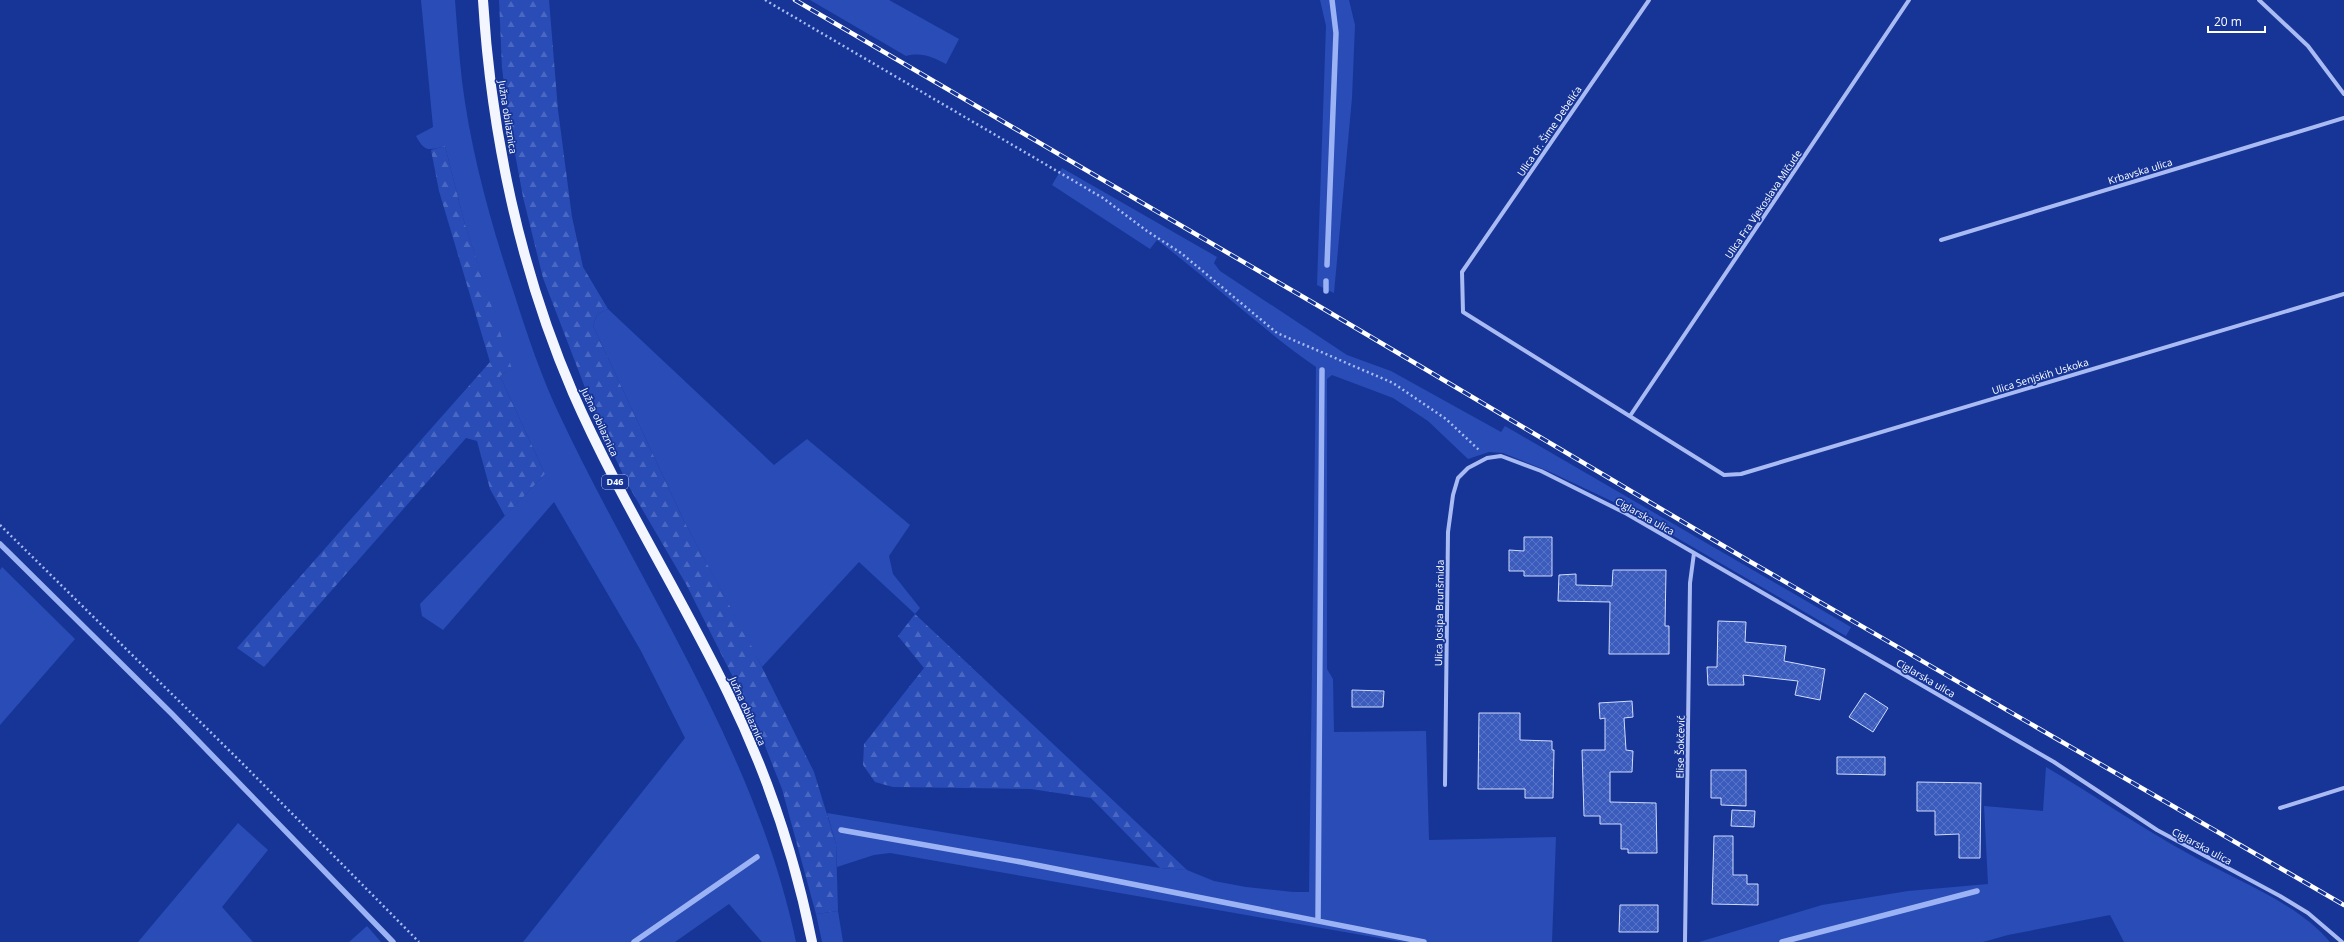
<svg xmlns="http://www.w3.org/2000/svg" width="2344" height="942" font-family="'Open Sans',sans-serif">
  <defs>
    <pattern id="forest-firs" width="22" height="20" patternUnits="userSpaceOnUse"><rect width="22" height="20" fill="#2a4cb6"/><path d="M5 1l3.5 6h-7zM16 11l3.5 6h-7z" fill="#4a67c1"/></pattern>
    <pattern id="building-cross-hatch" width="8" height="8" patternUnits="userSpaceOnUse"><rect width="8" height="8" fill="#3b5bbd"/><path d="M0 0l8 8M0 8l8-8" fill="none" stroke="#5874c7"/></pattern>
  </defs>
  <rect width="100%" height="100%" fill="#163597"/>
  <path fill="#2a4cb6" d="M421,0h34c2,27 4,54 7,81 9,72 29,143 52,212 13,41 27,83 46,123 82,174 196,335 236,526h-34l-33,-38 -54,38h-152l162,-204 -44,-87 -87,-149 -111,128 -21,-14 -2,-12 125,-130 -45,-98 11,-7 -47,-148 -19,-75c-16,4 -20,7 -29,-10l17,-9z
    M810,0h79l70,39 -13,25c-14,-7 -24,-12 -40,-8z
    M1320,0h29l6,25 -3,73 -18,195 -17,-8 9,-259z
    M1062,168l155,89 -3,6 6,8 127,84 44,16 110,61 4,-6 346,201 -5,9 -224,-130 -74,-35 -45,-18 -14,-1 -21,7 -40,-38 -35,-23 -61,-23 -5,4v290l6,10 1,53 92,-1 3,109 127,-3 -4,105h-150l-512,-89 -16,2 -37,12 -1,-23 -9,-31 333,55 27,2 27,11 32,6 47,5h16l7,-525c-56,-39 -105,-86 -159,-127l-7,9 -98,-64z
    M608,309l166,156 33,-26 103,86 -21,31 4,18 27,34 -5,6 -56,-52 -97,105 -77,-144 -92,-197 4,-12z
    M2,567l73,72 -75,86v-155z
    M2046,767c48,28 94,60 143,87 44,25 109,49 141,88h-206l-14,-27 -102,20 -25,7h-284l123,-37 86,-14 80,-7 -4,-78 59,5z
    M238,823l30,27 -46,57 31,35h-115z
    M838,911l5,31h-21l-6,-28z
    M367,926l14,16h-32z"/>
  <path fill="url(#forest-firs)" d="M499,0h50l9,110 14,107 11,50 25,42 -11,5 -4,12 92,197 68,126 61,123 22,72 2,67 -22,3 -34,-125 -26,-66 -70,-139 -58,-99 -31,-66 -54,-141 -20,-81 -14,-76 -7,-53z
    M445,146l19,75 48,148 -12,7 45,98 -40,42 -15,-27 -13,-48 -11,-3 -202,229 -27,-19 253,-286 -51,-171 -8,-41z
    M915,614l272,256 -27,-2 -69,-70 -60,-9 -138,-2 -18,-5 -12,-17 1,-21 60,-76 -26,-32z"/>
  <g fill="none" stroke-linecap="round" stroke-linejoin="round">
    <path stroke="#9bb3f4" stroke-width="5.5" d="M1327,265l9,-232 -4,-33
      M1326,291v-10
      M0,544l172,170 221,228
      M841,830l180,32 403,80
      M1318,921l4,-551
      M634,942l123,-85
      M1782,942l195,-51"/>
  </g>
  <path fill="url(#building-cross-hatch)" stroke="#d0dbfc" d="M1524,537h28v39h-28v-5h-15v-21l15,1z
    M1613,570h53l-1,56h4v28h-60l1,-52 -52,-1 1,-26 17,-1v11l36,1z
    M1718,621l28,1 -1,20 41,4 -2,15 41,8 -5,31 -25,-5 3,-14 -55,-6 1,10h-36l-1,-18h10z
    M1352,690l32,1 -1,16h-31z
    M1865,693l23,15 -15,24 -24,-15z
    M1632,701l1,16 -9,1 2,32 7,1 -1,21h-22v30l46,1 1,50h-29v-4h-7v-25h-21v-8h-16l-2,-66h23v-32l-5,1 -1,-16z
    M1479,713h41v27l32,1v9h2l-1,48h-28v-9h-47z
    M1837,757h48v18l-48,-1z
    M1711,770h35v36l-25,-1v-7h-10z
    M1917,782l64,1 -1,75h-21v-24l-24,1v-24h-18z
    M1732,810l23,1 -1,16 -23,-1z
    M1714,836h19v39h14v9h11v21l-46,-1z
    M1620,905h38v27h-39z"/>
  <g fill="none" stroke-linecap="round" stroke-linejoin="round">
    <path stroke="#a9bbf2" stroke-width="2.5" stroke-dasharray="2 3" stroke-linecap="butt" d="M765,0l338,198 44,33 34,22 96,80 116,50 53,36 33,31
      M0,525l242,238 177,179"/>
    <path stroke="#a9bbf2" stroke-width="4" d="M1649,0l-187,272 1,40 261,163 17,-1 603,-180
      M2259,0l49,46 36,48
      M1941,240l403,-122
      M1630,416l279,-416
      M1445,785l3,-253 5,-37 5,-17 10,-10 19,-10 14,-2 40,15 86,43 427,248 103,68 123,66 28,17 34,29
      M2280,808l64,-20
      M1685,942l5,-359 4,-30"/>
    <path stroke="#f3f6ff" stroke-width="10" d="M483,0c8,133 37,270 90,393 45,103 106,199 155,300 38,78 67,164 84,249"/>
    <g stroke="#fff" stroke-width="4.5">
      <path id="rail" d="M795,0l522,305 432,256 595,344"/>
    </g>
    <use href="#rail" stroke="#163597" stroke-width="3" stroke-dasharray="9" stroke-linecap="butt"/>
  </g>
  <g text-anchor="middle" stroke-width="3.5" stroke-linejoin="round" paint-order="stroke">
    <rect fill="#163597" stroke="#b9c2e0" stroke-width="1" x="602" y="475" width="26" height="14" rx="3"/>
    <g font-size="9" font-weight="bold" fill="#fff">
      <text x="615" y="485">D46</text>
    </g>
    <g font-size="10" fill="#fff" stroke="#163597">
      <text transform="translate(508 117) rotate(81)" y="4">Južna obilaznica</text>
      <text transform="translate(1549 131) rotate(-56)" y="4">Ulica dr. Šime Debelića</text>
      <text transform="translate(2140 171) rotate(-17)" y="4">Krbavska ulica</text>
      <text transform="translate(1763 204) rotate(-56)" y="4">Ulica Fra Vjekoslava Mičude</text>
      <text transform="translate(2040 376) rotate(-17)" y="4">Ulica Senjskih Uskoka</text>
      <text transform="translate(600 422) rotate(65)" y="4">Južna obilaznica</text>
      <text transform="translate(1645 516) rotate(29)" y="4">Ciglarska ulica</text>
      <text transform="translate(1439 613) rotate(-89)" y="4">Ulica Josipa Brunšmida</text>
      <text transform="translate(1926 678) rotate(30)" y="4">Ciglarska ulica</text>
      <text transform="translate(748 711) rotate(66)" y="4">Južna obilaznica</text>
      <text transform="translate(1680 747) rotate(-89)" y="4">Elise Šokčević</text>
      <text transform="translate(2202 846) rotate(28)" y="4">Ciglarska ulica</text>
    </g>
  </g>
  <path d="M2208 26v6h57v-6" fill="none" stroke="#ffffff" stroke-width="2"/>
  <text x="2214" y="26" font-size="12" fill="#ffffff" stroke="#163597" stroke-width="3" paint-order="stroke">20 m</text>
</svg>
